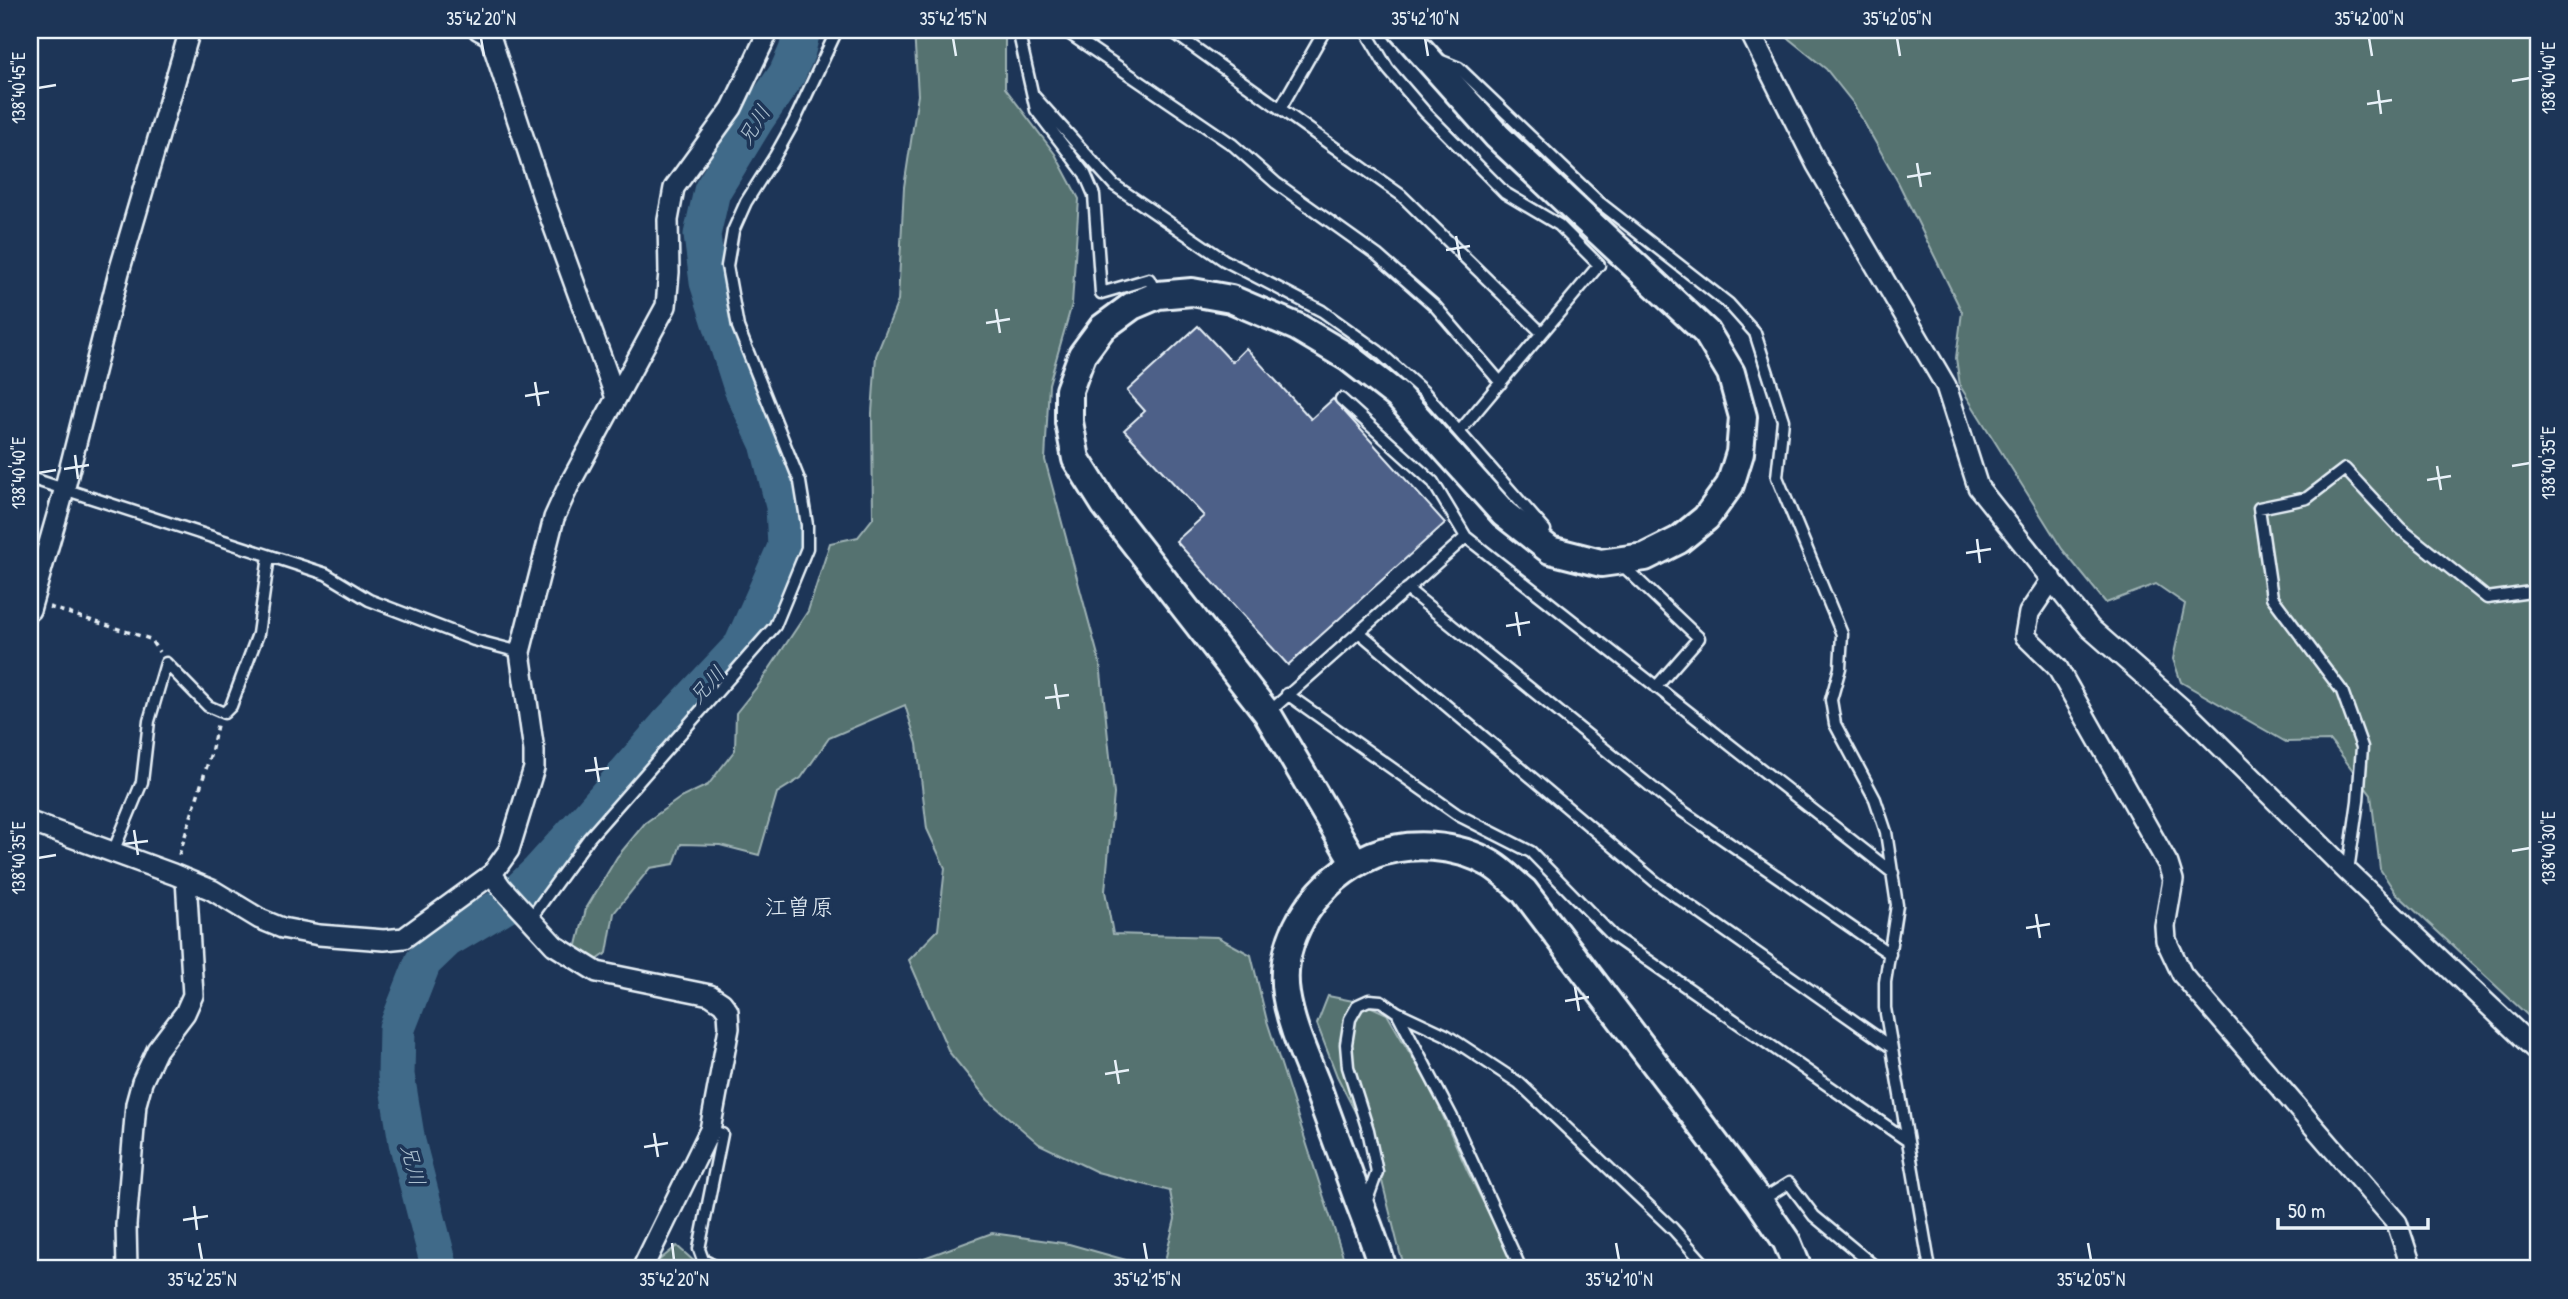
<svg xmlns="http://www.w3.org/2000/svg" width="2568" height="1299" font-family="'Patrick Hand','Klee One',sans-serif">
  <rect width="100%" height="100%" fill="#1d3557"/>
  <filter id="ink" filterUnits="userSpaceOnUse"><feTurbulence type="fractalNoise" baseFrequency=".0143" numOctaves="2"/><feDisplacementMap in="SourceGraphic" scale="14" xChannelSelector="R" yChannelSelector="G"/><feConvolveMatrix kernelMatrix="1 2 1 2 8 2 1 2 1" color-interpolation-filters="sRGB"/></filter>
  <g filter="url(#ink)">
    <path fill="#547270" stroke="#9eb2b4" stroke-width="2" d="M914,30h91v58l50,66 24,45 -7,105 -23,80 -4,76 55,203 14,131 -9,97 8,43 105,3 33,18 16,66 80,248h-184l12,-50 -5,-28 -73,-19 -58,-28 -51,-44 -39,-48 -40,-92 29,-30 7,-62 -18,-39 -10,-85 -12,-39 -76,33 -28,40 -24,15 -18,62 -39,-10 -39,-1 -7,20 -24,4 -36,45 -7,40 -13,9 -18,-13 10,-40 31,-52 28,-34 35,-25 28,-13 27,-35 1,-37 24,-30 48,-72 22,-68 28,-6 15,-19 -1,-105 4,-57 22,-55 6,-114 14,-92z
      M1778,30l760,1v994l-143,-133 -15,-23 -9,-74 -40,-54 -45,1 -105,-60 -8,-23 12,-55 -29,-20 -50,19 -44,-54 -102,-163 -4,-28 6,-46 -64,-130 -45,-79 -27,-34z
      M1328,996l35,7 24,11 45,77 36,81 49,97h-111l-6,-16 -26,-104 -37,-73 -20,-52z
      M992,1233l77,11 89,25h-264z
      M677,1246l18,16 -2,7h-40v-4z"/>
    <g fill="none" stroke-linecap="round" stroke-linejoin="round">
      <path stroke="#416b89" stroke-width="37" d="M440,1269l-33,-127 -11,-67 1,-47 26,-66 24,-23 59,-35 33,-32 48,-53 80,-93 75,-80 44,-99 -2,-41 -16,-63 -26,-55 -34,-106 -6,-47 10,-44 44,-72 31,-45 10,-23 5,-21"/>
    </g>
    <path fill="#4e6088" stroke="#e8f1f8" stroke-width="2" d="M1198,326l34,36 14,-14 65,71 22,-20 112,124 -157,142 -112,-124 28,-25 -80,-86 21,-19 -18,-20z"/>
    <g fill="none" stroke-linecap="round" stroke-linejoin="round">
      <g stroke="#e8f1f8" stroke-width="15">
        <path id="lane" d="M1018,30l18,80 49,64 9,21 7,98 48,-14 8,16
          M1064,30l169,115 43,38 101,72 58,51 66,77
          M1170,30l231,165 141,138
          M1365,30l23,39 37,43 80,81 54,32 40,40 -140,167
          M1439,60l20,8 141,135 129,101 26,29 28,87 -6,57 65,157 -2,34 -9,32 4,24 40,75 11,33 11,73 -12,77v26l45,261
          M1033,95l81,90 110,75 98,51 56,40 46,41 121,138 -4,9
          M1280,109l45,-79
          M1341,399l92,83 33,55 427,336
          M30,478l296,96 43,26 105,40 46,12
          M1620,563l79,75 -43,49
          M1407,589l268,217 215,148
          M1359,632l298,251 234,164
          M1287,694l171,121 73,37 82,84 295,205
          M1268,713l198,-176
          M113,852l29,-70 7,-61 17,-58 42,43 16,7 7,-7 27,-72 11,-78
          M2348,871l10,-70 4,-54 -20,-56 -70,-94 -13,-89 48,-10 38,-29 55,59 87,70 51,-7
          M530,919l59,-81 186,-212 32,-78v-23l-7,-43 -62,-155 -11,-61 6,-35 13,-29 29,-46 19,-34 43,-92
          M1397,1012l55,105 69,152
          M710,1130l12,4 -23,115 4,11 17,9
          M1760,1201l29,-18 25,33 64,53
          M1366,1203l11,-31 -9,-42 -20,-63 -2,-23 4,-25 8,-14 11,-5 12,1 16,11 49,23 73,48 154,146 36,40"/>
      </g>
      <g stroke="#e8f1f8" stroke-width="24">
        <path id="street" d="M479,30l11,6 54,164 72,198
          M1749,30l68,135 129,221 32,101 112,141 99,87 159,157 190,180
          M2052,579l-23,34 -4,23 32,31 111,197 5,16 -8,46 1,14 16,34 215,249 15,46
          M30,610l34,-119 55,-219 71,-242
          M30,822l143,52 39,16 48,29 22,9 37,7 65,5 20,-2 88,-64 17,-24 25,-82v-17l-14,-99 34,-134 14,-31 98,-181 3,-34 -1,-52 6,-32 58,-80 37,-78
          M492,874l9,13 53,58 43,27 113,23 12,8 6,8 1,17 -19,102 -68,139
          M127,1269l-1,-44 10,-121 6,-22 15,-32 28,-37 8,-18 -7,-116"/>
      </g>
      <g stroke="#e8f1f8" stroke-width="32">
        <path id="secondary" d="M1355,863l-88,-150 -162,-208 -29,-46 -7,-37v-32l13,-35 20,-27 30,-22 26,-11 34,-3 39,7 66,28 52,31 49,38 106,118 46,36 51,13 44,-6 34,-17 27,-22 24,-33 10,-32 3,-36 -12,-44 -24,-40 -210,-197 -95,-106
          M1383,1269c-7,-24 -16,-47 -25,-70 -13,-37 -27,-73 -40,-110 -12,-31 -27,-62 -32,-95 -9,-60 35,-117 87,-139 36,-14 84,-11 118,9 12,7 22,18 33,27l235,310 28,41 11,27"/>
      </g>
      <path stroke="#e8f1f8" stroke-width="3.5" stroke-dasharray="5 5" stroke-linecap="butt" d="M49,607l101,32 9,13
        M179,855l32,-102 6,-28"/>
      <use href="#lane" stroke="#1d3557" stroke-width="10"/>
      <use href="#street" stroke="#1d3557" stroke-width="19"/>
      <use href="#secondary" stroke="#1d3557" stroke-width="26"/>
    </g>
  </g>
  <path fill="none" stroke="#e8f1f8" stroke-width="2.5" d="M481,38l3,18M953,38l3,18M1425,38l3,18M1897,38l3,18M2369,38l3,18M2512,81l18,-3M38,88l18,-3M2378,90l3,24M2367,104l25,-4M1917,163l4,24M1907,177l24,-4M1456,236l4,24M1446,250l24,-4M996,309l4,24M986,323l24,-4M535,382l4,24M525,396l24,-4M75,455l3,24M2437,466l4,24M2512,466l18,-3M64,469l25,-4M38,473l18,-3M2427,480l24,-4M1977,539l3,24M1966,553l25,-4M1516,612l4,24M1506,626l24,-4M1055,684l4,25M1045,698l24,-3M595,757l4,25M585,771l24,-3M134,830l4,25M124,844l24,-3M2512,851l18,-3M38,858l18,-3M2036,914l4,24M2026,928l24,-4M1575,987l4,24M1565,1001l24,-4M1115,1060l4,24M1105,1074l24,-4M654,1133l4,24M644,1147l24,-4M194,1206l3,24M183,1220l25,-4M199,1243l3,17M672,1243l2,17M1144,1243l3,17M1616,1243l3,17M2088,1243l3,17"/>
  <g text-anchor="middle" stroke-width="7" stroke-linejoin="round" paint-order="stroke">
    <g font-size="21" font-style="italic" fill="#aec2d1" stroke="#1d3557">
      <text transform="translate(754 125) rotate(-57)" y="7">兄川</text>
      <text transform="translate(707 685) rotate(-48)" y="7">兄川</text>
      <text transform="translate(413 1165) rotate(76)" y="7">兄川</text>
    </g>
    <g font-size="23" fill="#e8f1f8" stroke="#1d3557">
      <text x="799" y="915">江曽原</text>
    </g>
  </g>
  <rect width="2568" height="1299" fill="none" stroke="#1d3557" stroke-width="77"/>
  <path d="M2278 1218v10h150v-10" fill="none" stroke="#e8f1f8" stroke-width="3.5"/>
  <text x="2288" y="1218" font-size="21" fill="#e8f1f8" stroke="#1d3557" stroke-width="5" paint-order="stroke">50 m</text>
  <rect x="38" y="38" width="2492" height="1222" fill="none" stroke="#e8f1f8" stroke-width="2.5"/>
  <g font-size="18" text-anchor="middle" fill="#e8f1f8">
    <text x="481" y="25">35°42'20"N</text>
    <text x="953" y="25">35°42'15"N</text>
    <text x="1425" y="25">35°42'10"N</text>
    <text x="1897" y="25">35°42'05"N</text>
    <text x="2369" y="25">35°42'00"N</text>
    <text transform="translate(2549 78) rotate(-90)" y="6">138°40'40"E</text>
    <text transform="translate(19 88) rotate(-90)" y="6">138°40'45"E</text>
    <text transform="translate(2549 463) rotate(-90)" y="6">138°40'35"E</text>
    <text transform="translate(19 473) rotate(-90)" y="6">138°40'40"E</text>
    <text transform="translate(2549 848) rotate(-90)" y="6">138°40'30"E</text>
    <text transform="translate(19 858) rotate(-90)" y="6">138°40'35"E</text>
    <text x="202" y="1286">35°42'25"N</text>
    <text x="674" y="1286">35°42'20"N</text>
    <text x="1147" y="1286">35°42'15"N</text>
    <text x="1619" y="1286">35°42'10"N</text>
    <text x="2091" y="1286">35°42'05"N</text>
  </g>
</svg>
